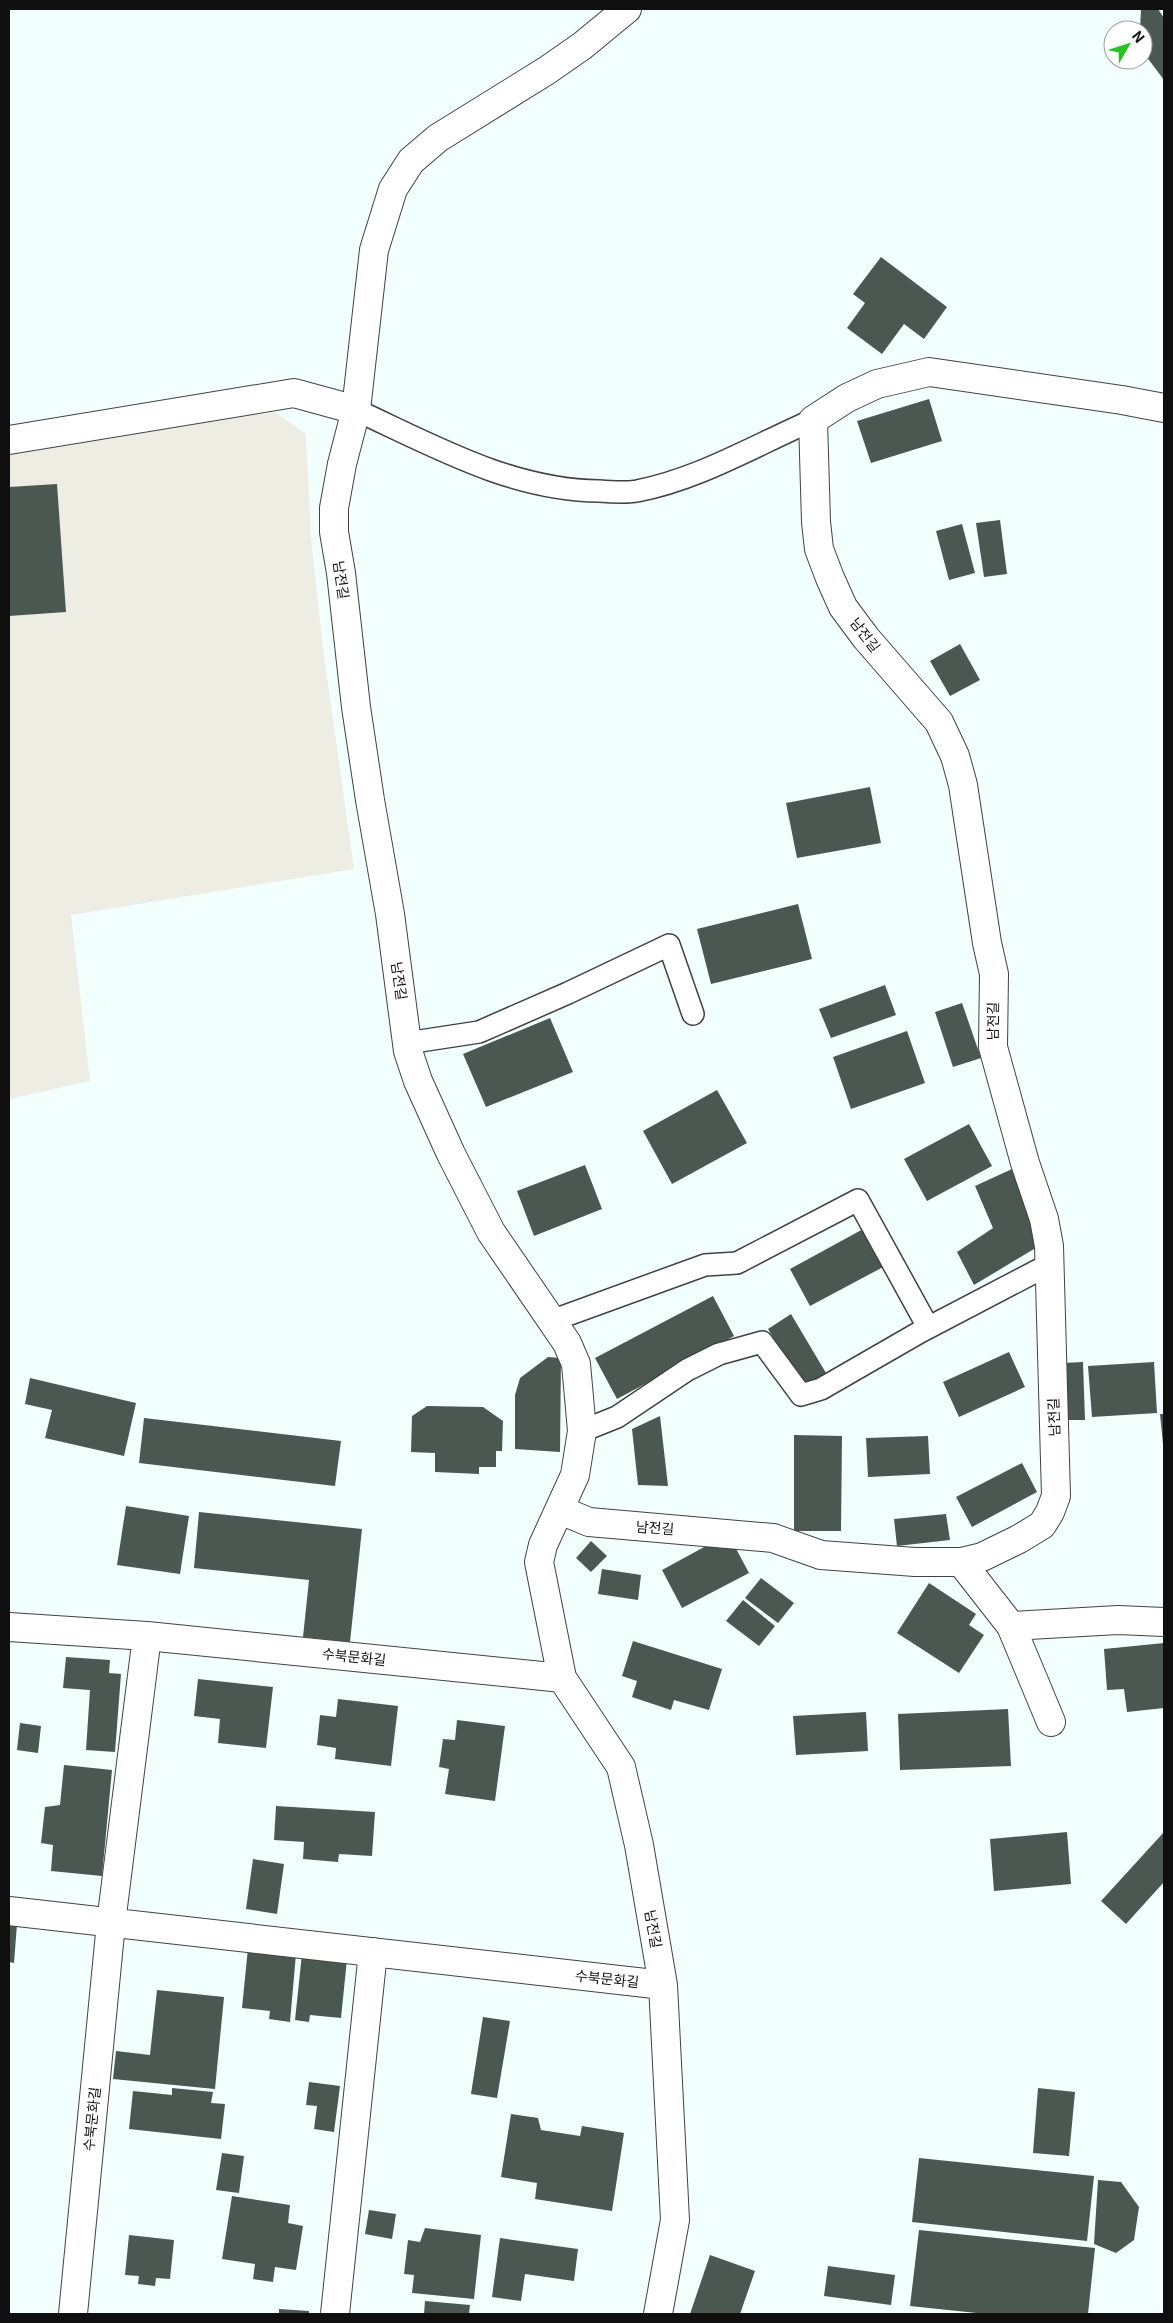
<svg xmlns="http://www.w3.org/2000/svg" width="1173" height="2323" font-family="Georgia,'Noto Sans KR',serif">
  <rect width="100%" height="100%" fill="#f1fffd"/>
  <path fill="#eeede4" d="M275,412l31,22 5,104 12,111 31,220 -283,46 19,166 -81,18v-647z"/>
  <path fill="#4b5851" d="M1141,9h17l6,9v62l-21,-28v-22h-3z
    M881,257l66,50 -23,32 -20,-15 -22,30 -35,-26 18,-25 -12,-9z
    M929,399l13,42 -71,22 -14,-42z
    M57,484l9,128 -57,4v-129z
    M1000,520l7,54 -23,3 -8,-54z
    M962,524l13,49 -26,7 -13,-49z
    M960,644l20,36 -30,16 -20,-35z
    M870,787l11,56 -84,15 -11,-55z
    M798,904l14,55 -101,25 -14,-55z
    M885,985l11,30 -65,23 -12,-29z
    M962,1003l19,55 -28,9 -18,-55z
    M550,1018l23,54 -87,35 -23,-53z
    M907,1031l18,52 -74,26 -18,-52z
    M717,1090l30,53 -75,41 -29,-53z
    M969,1124l23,42 -65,35 -23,-42z
    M585,1165l17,44 -68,27 -17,-45z
    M1012,1169l27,77 -65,39 -17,-33 36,-24 -18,-42z
    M865,1228l20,38 -75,40 -20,-37z
    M713,1296l21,40 -117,63 -22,-41z
    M791,1314l35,59 -23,14 -35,-58z
    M1009,1352l16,35 -66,30 -16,-35z
    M548,1357l13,1 -1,94 -45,-3v-54l5,-17z
    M1083,1362l2,58h-20l-2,-57z
    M1154,1362l3,51 -65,4 -4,-51z
    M30,1378l106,25 -12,53 -79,-18 7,-28 -27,-6z
    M427,1406l56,1 20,14 -1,30h-6v16h-17v7l-44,-2v-19l-24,-1 1,-36z
    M1160,1414h4v30h-1z
    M660,1416l8,70 -30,-1 -6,-56z
    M144,1418l197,23 -6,45 -196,-23z
    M794,1435l48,1 -1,95h-47z
    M928,1436l2,38 -62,3 -2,-39z
    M1022,1463l15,29 -65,35 -16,-30z
    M126,1506l63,10 -9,58 -63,-9z
    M199,1512l163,17 -12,113 -47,-5 6,-57 -115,-12z
    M946,1514l4,26 -53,6 -3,-27z
    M717,1540l16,3 16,30 -67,35 -20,-38z
    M591,1541l16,15 -16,16 -15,-14z
    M602,1569l39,6 -3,25 -40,-6z
    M761,1578l33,25 -16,20 -33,-25z
    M929,1583l47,31 -7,11 15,10 -25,38 -62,-40z
    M743,1600l32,26 -16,20 -33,-25z
    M633,1641l89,28 -13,41 -35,-10 -3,10 -39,-13 5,-16 -15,-5z
    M1164,1643v65l-37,4 -3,-23 -17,1 -3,-41z
    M66,1657l44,3 -1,13 12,1 -6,78 -29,-2 4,-60 -27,-2z
    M198,1679l75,8 -7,61 -48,-5 2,-24 -26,-3z
    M338,1699l60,7 -7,60 -56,-7 1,-11 -19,-3 3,-30 16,2z
    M1008,1709l3,57 -111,4 -2,-56z
    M866,1712l2,39 -72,4 -3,-39z
    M457,1720l48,6 -10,75 -50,-7 4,-25 -10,-2 4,-28 12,1z
    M20,1723l21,3 -3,27 -21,-3z
    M64,1765l48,5 -10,106 -51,-5 2,-26 -12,-2 4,-36 15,-2z
    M276,1806l99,6 -3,44 -33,-2 -1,8 -35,-3 1,-17 -30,-2z
    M1067,1832l4,52 -77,7 -4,-52z
    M1164,1832v50l-38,42 -25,-23z
    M253,1859l31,5 -7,50 -31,-5z
    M9,1923l8,1 -3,39 -5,-1z
    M248,1948l48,6 -6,68 -21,-3 1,-8 -28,-3z
    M302,1954l45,5 -6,59 -31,-3 -1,7 -14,-2z
    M157,1990l67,7 -9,92 -102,-10 3,-28 34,4z
    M483,2017l27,4 -13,77 -26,-4z
    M309,2082l31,4 -6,46 -20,-3 3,-23 -11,-1z
    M172,2088l41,4 -2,11 14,1 -4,35 -92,-10 4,-38 39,4z
    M1038,2088l37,4 -6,64 -36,-3z
    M511,2114l27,4 3,12 39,6 2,-10 42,7 -12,78 -77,-12 2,-16 -36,-6z
    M222,2153l22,3 -5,37 -23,-3z
    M919,2158l175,18 -7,65 -175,-19z
    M1098,2180l23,2 18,25 -5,33 -18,13 -22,-9z
    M232,2196l58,9 -2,18 15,3 -7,44 -21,-3 -2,15 -20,-3 2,-15 -33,-5z
    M369,2210l27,4 -4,25 -27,-5z
    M425,2228l56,7 -7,64 -62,-6 2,-18 -10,-1 4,-34 12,2z
    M919,2230l176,18 -7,66h-102l-76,-8z
    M129,2235l45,5 -4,39 -14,-1 -1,8 -17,-2 1,-8 -14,-1z
    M500,2238l78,11 -4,32 -49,-7 -4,27 -29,-4z
    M710,2255l45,16 -15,43h-50z
    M828,2266l67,9 -4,30 -67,-9z
    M425,2301l45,4 -1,9h-45z
    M279,2309l30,2v3h-30z"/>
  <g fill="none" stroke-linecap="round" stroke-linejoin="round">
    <g stroke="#424242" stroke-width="24">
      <path id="service" d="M356,410c78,36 155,80 243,81 12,1 26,2 38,0 62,-12 119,-46 176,-71
        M407,1043l72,-11 89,-39 101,-48 24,69
        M551,1321l154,-56 32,-2 121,-63 70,127
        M582,1431l35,-14 70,-47 32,-16 43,-12 39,53 20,-6 99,-57 130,-68"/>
    </g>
    <g stroke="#424242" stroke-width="30">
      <path id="minor" d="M627,9l-45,37 -36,25 -108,67 -27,23 -18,28 -19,61 -18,160 -14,54 -8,44v24l7,41 15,134 14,93 20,114 18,137 10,30 33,73 40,78 76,111 9,21 6,67 -7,44 -32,70 -4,17 23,116 59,89 18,78 24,140 12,235 -17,94
        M9,440l285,-47 62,17
        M560,1510l29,12 184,16 48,17 94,7h46l21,-5 37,-18 23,-14 8,-13 6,-16 -7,-250 -5,-27 -19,-56 -32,-116 1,-73 -7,-31 -24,-158 -8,-29 -16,-34 -73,-84 -23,-31 -13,-29 -11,-29 -3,-27 -3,-102 34,-22 30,-14 52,-12 193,28 42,8
        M961,1562l50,64 40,96
        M1011,1626l107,-6 46,2
        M9,1627l138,9 415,42
        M9,1911l654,74
        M73,2314l38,-391 36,-287
        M335,2314l38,-362"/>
    </g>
    <use href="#service" stroke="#fff" stroke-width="21"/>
    <use href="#minor" stroke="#fff" stroke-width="28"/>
  </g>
  <g text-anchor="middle" stroke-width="5" stroke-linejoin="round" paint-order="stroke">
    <g font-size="14" fill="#0f0f0f" stroke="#fff">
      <text transform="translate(341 580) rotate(82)" y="5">남전길</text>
      <text transform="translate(865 635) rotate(52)" y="5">남전길</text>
      <text transform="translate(399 981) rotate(82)" y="5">남전길</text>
      <text transform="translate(993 1021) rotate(-89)" y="5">남전길</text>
      <text transform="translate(1054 1417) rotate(-92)" y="5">남전길</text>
      <text transform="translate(655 1528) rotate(4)" y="5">남전길</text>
      <text transform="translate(354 1657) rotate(6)" y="5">수북문화길</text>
      <text transform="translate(653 1929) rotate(80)" y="5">남전길</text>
      <text transform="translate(607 1979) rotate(6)" y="5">수북문화길</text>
      <text transform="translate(92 2119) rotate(-84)" y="5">수북문화길</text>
    </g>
  </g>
  <rect width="1173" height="2323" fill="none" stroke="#0f0f0f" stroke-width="20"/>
  <g transform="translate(1128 45) rotate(51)"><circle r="24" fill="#ffffff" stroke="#9f9f9f"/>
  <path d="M0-4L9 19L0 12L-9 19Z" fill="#27c224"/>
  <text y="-8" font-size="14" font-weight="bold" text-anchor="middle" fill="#0f0f0f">N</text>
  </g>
</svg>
